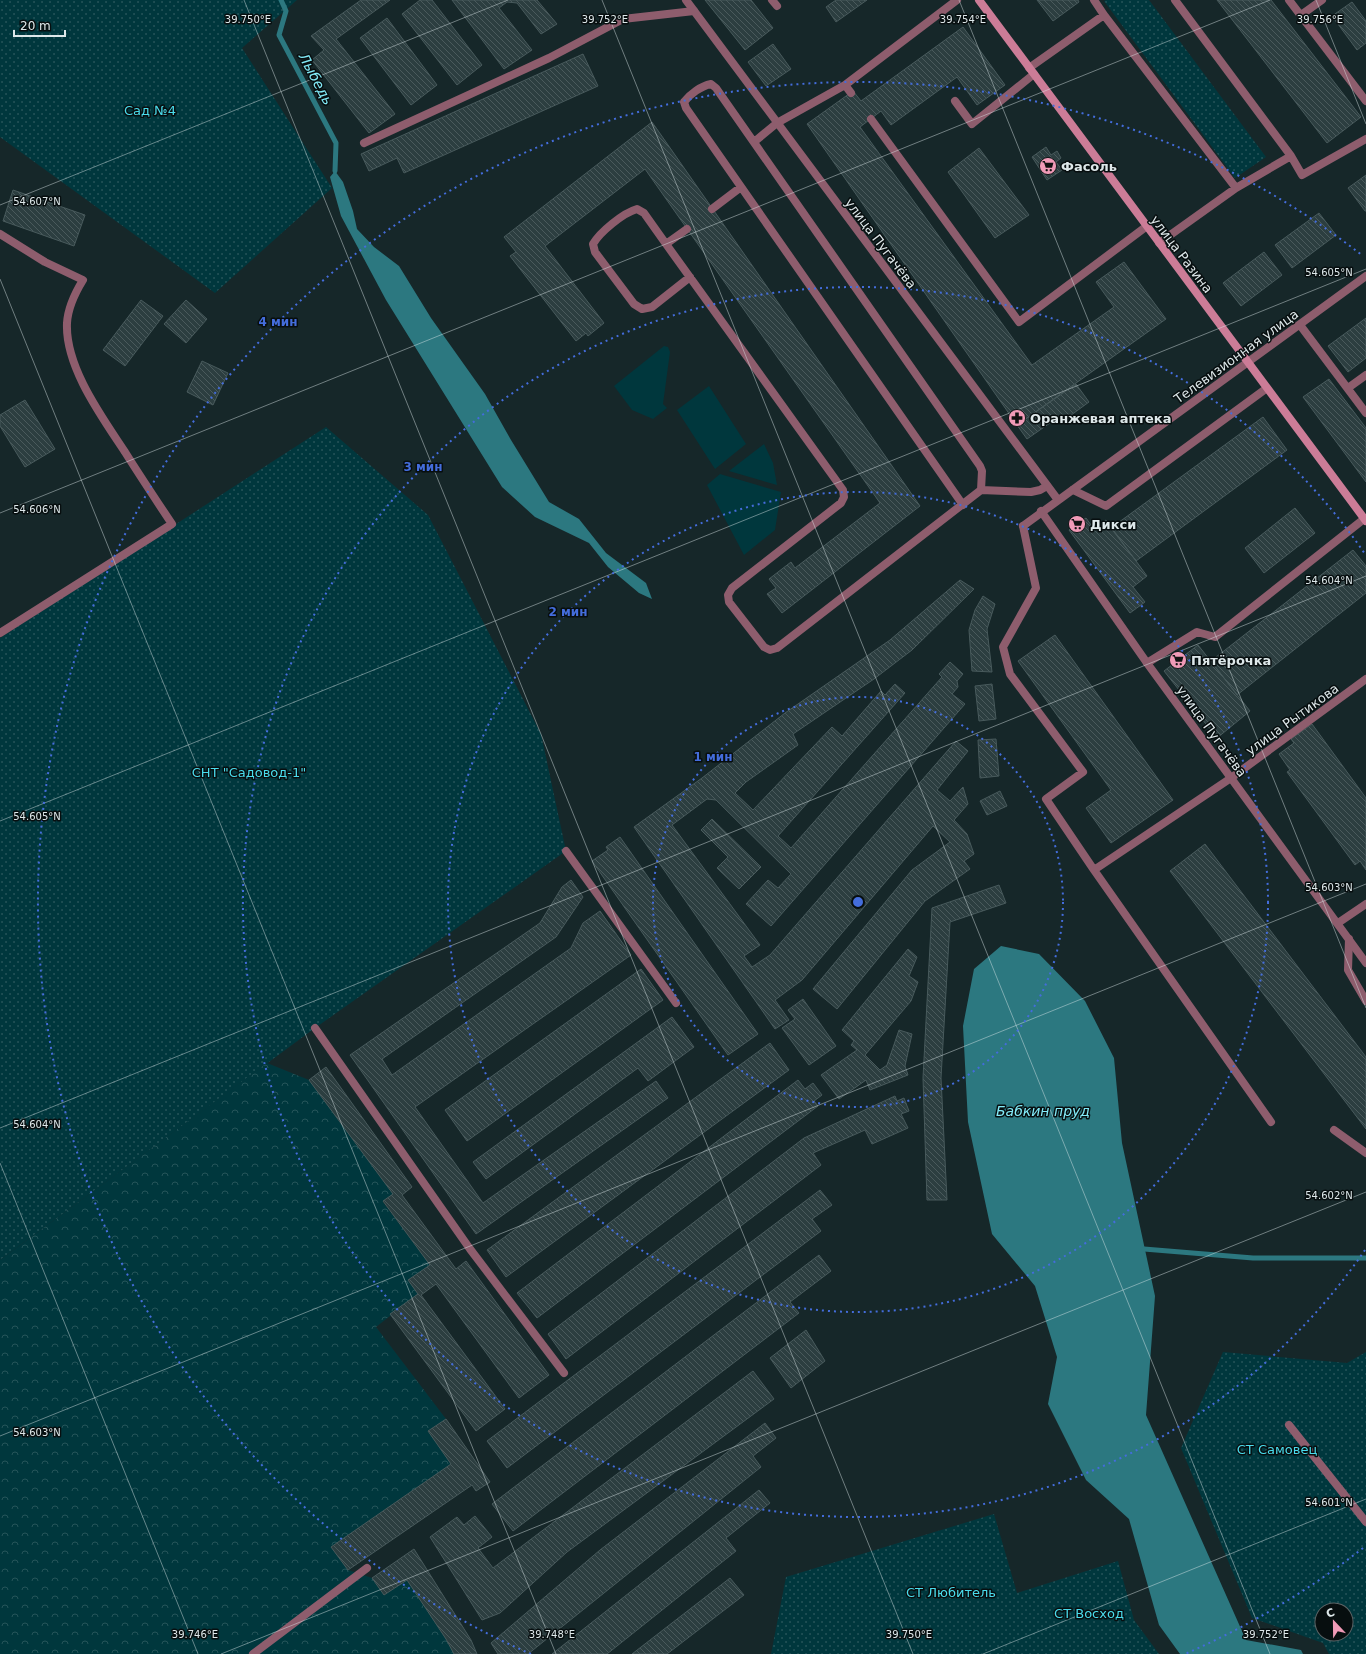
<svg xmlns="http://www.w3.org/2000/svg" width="1366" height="1654" font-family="'DejaVu Sans',sans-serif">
  <defs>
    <pattern id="grass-dots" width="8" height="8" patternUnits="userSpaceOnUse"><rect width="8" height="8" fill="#00373d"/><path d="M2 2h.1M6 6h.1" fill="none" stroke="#255459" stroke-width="1.8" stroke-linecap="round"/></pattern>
    <pattern id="forest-crowns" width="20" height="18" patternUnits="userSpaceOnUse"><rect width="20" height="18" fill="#00373d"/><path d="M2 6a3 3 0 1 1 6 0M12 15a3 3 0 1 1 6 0" fill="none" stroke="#255459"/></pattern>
    <pattern id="building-back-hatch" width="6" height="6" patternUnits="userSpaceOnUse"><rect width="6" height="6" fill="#2c3e40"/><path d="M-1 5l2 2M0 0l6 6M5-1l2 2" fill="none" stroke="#4a5a5c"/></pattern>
  </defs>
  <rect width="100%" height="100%" fill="#162729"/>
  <path fill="url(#grass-dots)" fill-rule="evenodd" d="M0,0h297l-55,48 90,140 -117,105 -215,-156z
    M1106,0h43l117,157 -31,21 -131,-177z
    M326,427l102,88 113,219 25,117 -251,177 -315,232v-622z
    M1223,1352l124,11 19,-11v302h-37l-6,-11 -71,-25 -71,-170zM1322,1610h24v24h-24z
    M994,1514l23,79 101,-32 16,59 25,34h-388l15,-77z"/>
  <path fill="url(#forest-crowns)" d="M267,1063l42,17 84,114 -10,8 47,63 -21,15 9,14 -42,33 70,92 -18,12 23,33 -120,83 17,23 24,8 12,17 23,-15 39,59 8,15h-454v-394z"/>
  <path fill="#00373d" d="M664,346l4,1 2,5 -7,52 4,4 -14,11 -21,-9 -18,-24z
    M709,386l37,58 -31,25 -38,-59z
    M764,444l9,19 4,22 -48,-14z
    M720,474l61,18 -6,38 -31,25 -37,-70z"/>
  <path fill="#2c7880" d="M335,171l8,11 10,29 4,18 17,18 25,19 32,52 54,76 26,46 38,62 30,17 27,34 40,30 6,16 -13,-6 -31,-26 -19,-24 -54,-26 -33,-30 -116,-187 -45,-84 -11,-39z
    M1001,946l38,8 46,47 29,57 8,85 33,153 -9,119 100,225 55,10 2,4h-123l-21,-29 -30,-106 -43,-39 -38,-76 9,-47 -22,-71 -43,-52 -24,-112 -5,-96 11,-57z"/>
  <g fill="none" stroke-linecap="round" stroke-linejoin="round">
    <path stroke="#2c7880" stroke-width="5" d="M281,0l5,11 -7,24 57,108 -1,28
      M1144,1249l109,9h113"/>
  </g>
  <path fill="url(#building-back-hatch)" stroke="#485a5c" d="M361,0h29l-54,39 59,75 -26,19 -57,-73 12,-10 -13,-14z
    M420,0h12l50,65 -25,20 -55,-71z
    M452,0h85l20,24 -16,10 -24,-31 -10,-1 -8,6 33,42 -28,19z
    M705,0h46l22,28 -28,22z
    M836,0h31l-31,22 -10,-15z
    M1037,0h41l1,2 -26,19z
    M1217,0h54l90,117 -34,26z
    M1352,2l14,19v22l-9,7 -25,-34z
    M387,18l50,67 -26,20 -51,-67z
    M963,27l42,58 -28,20 -20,-28 -66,48 -10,-14 -21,16 172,238 82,-58 -18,-25 28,-20 42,57 -149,106 -210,-301 46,-33 8,10z
    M773,44l18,25 -25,17 -18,-24z
    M583,54l15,32 -194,87 -7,-15 -28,13 -8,-17z
    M652,122l268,384 -138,107 -15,-19 9,-6 -7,-9 22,-17 4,6 85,-65 -235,-334 -100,77 59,77 -16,13 -2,-3 -10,8 -66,-85 6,-4 -12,-15z
    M1046,147l5,8 6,-4 4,7 -5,4 6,8 -15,10 -15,-23z
    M979,148l50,67 -34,23 -47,-66z
    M1366,175v36h-1l-17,-23z
    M13,190l72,25 -11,31 -71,-25z
    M1319,213l17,22 -44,33 -17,-23z
    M1264,252l18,23 -41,31 -18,-23z
    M141,300l22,16 -38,50 -22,-16z
    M186,300l21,19 -21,24 -22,-19z
    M1366,318v40l-18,14 -20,-26z
    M202,361l26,12 -15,32 -26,-13z
    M1329,379l37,49v54l-63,-85z
    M1076,384l13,18 -26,19 -3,-5 -33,23 -10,-14z
    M25,400l30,49 -30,18 -25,-41v-11z
    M1263,417l24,33 -151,111 -25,-33z
    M1295,508l20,25 -51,40 -19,-25z
    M1086,518l8,11 12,-9 41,56 -14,11 12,15 -15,11 -61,-83z
    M1353,550l13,16v27l-129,102 -26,-34z
    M960,580l14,9 -62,61 -38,29 -81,55 5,11 -52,37 -11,11 18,17 79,-83 10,9 39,-45 4,4 10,-11 10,9 -127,143 13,12 151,-171 -3,-3 11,-12 13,12 -6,7 1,6 -6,7 13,10 -194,222 -25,-22 22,-24 10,8 13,-14 -75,-74 -9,-1 -35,26 88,120 -16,11 8,11 18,-12 186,-214 12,10 -31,39 13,11 13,-14 5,17 -14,16 13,14 7,20 -10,7 6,8 -45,32 -88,108 -24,-20 99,-119 38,-28 -17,-16 -131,154 -27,20 14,20 -14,9 -141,-202 68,-49 83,-65 105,-73z
    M983,596l12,8 -8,25 5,43 -20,-1 -3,-41 6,-20z
    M1055,635l118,165 -62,43 -25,-35 25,-18 -93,-129z
    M1198,645l52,66 -33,27 -53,-67z
    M992,684l4,35 -17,2 -4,-35z
    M1312,724l54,74v72l-6,-9 -5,4 -68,-93 3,-2 -11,-16 15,-11 -3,-4z
    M996,739l3,37 -19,2 -2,-38z
    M1000,791l7,15 -20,9 -7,-14z
    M712,819l49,48 -22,22 -22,-21 11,-11 -27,-27z
    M620,837l138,197 -30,21 -136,-194 16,-11 -2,-3z
    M1205,844l161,213v72l-196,-258z
    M571,880l12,17 -27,40 -174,122 10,16 179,-127 12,-25 17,-12 31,44 -216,152 68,96 173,-122 12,17 -192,136 -126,-179 190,-132 22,-36z
    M999,885l7,18 -56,19 -9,156 6,122h-20l-4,-122 9,-170z
    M908,949l9,8 -8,19 9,6 -7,19 -46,54 15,15 7,-5 12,-35 13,4 -7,32 3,9 -38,15 -4,-10 -27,19 -18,-24 36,-25 -6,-5 3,-4 -12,-11z
    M641,969l22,31 -196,141 -22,-31z
    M803,999l33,47 -27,19 -27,-37 13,-9 -7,-9z
    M672,1017l22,30 -46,34 -10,-13 -152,111 -13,-17z
    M770,1043l19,27 -283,207 -19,-27z
    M326,1067l86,120 -10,8 54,74 10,-8 83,114 -30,23 -83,-114 -15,11 84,114 -29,22 -86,-117 28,-20 -10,-14 22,-15 -47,-64 10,-7 -84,-114z
    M798,1080l7,9 8,-6 9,12 -8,6 4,5 -281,212 -20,-25z
    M895,1096l2,5 7,-3 5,13 -8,3 7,14 -36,16 -7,-14 -52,23 8,12 -255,194 -18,-25 256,-196z
    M820,1190l12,15 -20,14 9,12 -314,237 -20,-27z
    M819,1255l12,16 -41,31 9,11 -286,218 -21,-27z
    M806,1330l19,31 -34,27 -21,-30z
    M753,1371l21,28 -207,153 -67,61 -18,7 -52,-83 27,-20 7,8 11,-9 17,21 -14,11 15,20z
    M446,1419l44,63 -14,9 -4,-6 -124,85 -17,-23 120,-83 -23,-33z
    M765,1423l11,15 -23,18 8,11 -233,187h-30l-7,-11 109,-93z
    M759,1490l11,13 -44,35 10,13 -129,103h-55z
    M414,1549l57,91 6,14h-23l-8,-15 -39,-59 -23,15 -12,-17z
    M730,1578l14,17 -77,59h-35z"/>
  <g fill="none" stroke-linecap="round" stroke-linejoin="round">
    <path stroke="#8e5d6d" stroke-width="8" d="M772,0l5,6
      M1094,0l10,15
      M1175,0l116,156 11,19 64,-36
      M1029,68l75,-53 132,173
      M851,93l-6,-8 112,-85
      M955,101l17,23 62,-50
      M871,119l148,203 128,-96
      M754,142l23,-19 68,-38
      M364,143l185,-85 74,-39 71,-8
      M712,209l29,-22
      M687,229l-21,15 177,246 1,7 -3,6 -109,85 -4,7 1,7 35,45 6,3 7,-2 204,-158 50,2 9,-2 7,-4
      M0,234l45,28 38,18c-8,13 -15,27 -16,43 -2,44 35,94 58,129 15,24 31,48 47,72l-172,109
      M1159,243l77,-55 55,-32
      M666,244l-22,-31 -7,-4c-14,4 -37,23 -44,35l2,8 39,52 8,5 10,-2 38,-30
      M1300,325l66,88
      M1348,388l18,-13
      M1073,490l33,16 161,-118
      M963,505l-277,-397 -2,-6c6,-8 17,-16 27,-18l5,4 264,378 2,5 -1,19
      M1023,526l13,62 -33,59 7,27 73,98 -37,27 48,71
      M1147,663l50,-31 18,5 149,-118
      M1231,778l-137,92 177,252
      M566,851l110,152
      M1338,923l28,-19
      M1349,939l-1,31 18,31
      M315,1028l155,221 94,124
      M1334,1130l32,23
      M1289,1425l77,97
      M253,1654l114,-86"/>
    <path stroke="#8e5d6d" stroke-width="8" d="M686,0l372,500
      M1289,0l77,101
      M1301,15l21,-15
      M1041,511l106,152 219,300
      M1023,526l343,-250
      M1231,778l135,-99"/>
    <path stroke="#cc7c97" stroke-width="8" d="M979,0l387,521"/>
  </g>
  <path fill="none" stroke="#dee8ea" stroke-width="1" stroke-opacity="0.45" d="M244,0l669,1654M602,0l668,1654M959,0l407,1008M1316,0l50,124M0,205l508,-205M0,279l556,1375M0,513l1270,-513M0,821l1366,-552M0,1128l1366,-552M0,1163l198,491M0,1436l1366,-552M221,1654l1145,-462M983,1654l383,-155"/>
  <g fill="none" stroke="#446ddc" stroke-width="2" stroke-dasharray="2 4">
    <circle cx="858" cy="902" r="205"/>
    <circle cx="858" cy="902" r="410"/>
    <path d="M1365 1250A615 615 0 1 1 1365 554"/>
    <path d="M1363 1548A820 820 0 0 1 1185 1654M531 1654A820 820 0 1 1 1363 256"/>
  </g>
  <defs>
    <g id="supermarket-disc" transform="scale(0.9)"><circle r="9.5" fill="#f09ab7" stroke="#070e0f"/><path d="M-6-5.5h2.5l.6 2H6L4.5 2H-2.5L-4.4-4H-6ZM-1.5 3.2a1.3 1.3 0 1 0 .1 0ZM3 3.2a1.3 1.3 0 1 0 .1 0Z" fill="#111"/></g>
    <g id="pharmacy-disc" transform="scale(0.9)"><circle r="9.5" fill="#f09ab7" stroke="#070e0f"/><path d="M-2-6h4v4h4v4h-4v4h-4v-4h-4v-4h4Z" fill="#111"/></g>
  </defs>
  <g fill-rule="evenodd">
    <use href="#supermarket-disc" x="1048" y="166"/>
    <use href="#pharmacy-disc" x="1017" y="418"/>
    <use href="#supermarket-disc" x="1077" y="524"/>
    <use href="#supermarket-disc" x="1178" y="660"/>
  </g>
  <g text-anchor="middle" stroke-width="3" stroke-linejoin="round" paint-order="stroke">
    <g font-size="13" fill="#4adcec" stroke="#070e0f">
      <text x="150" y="115">Сад №4</text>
      <text x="249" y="777">СНТ "Садовод-1"</text>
      <text x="1277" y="1454">СТ Самовец</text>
      <text x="951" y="1597">СТ Любитель</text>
      <text x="1089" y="1618">СТ Восход</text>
    </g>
    <g font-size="13" font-weight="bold" fill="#dee8ea" stroke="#070e0f" text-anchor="start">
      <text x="1061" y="171">Фасоль</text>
      <text x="1030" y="423">Оранжевая аптека</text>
      <text x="1090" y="529">Дикси</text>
      <text x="1191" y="665">Пятёрочка</text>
    </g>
    <g font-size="13" fill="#dee8ea" stroke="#070e0f">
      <text transform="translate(881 243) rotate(53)" y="5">улица Пугачёва</text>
      <text transform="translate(1182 254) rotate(53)" y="5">улица Разина</text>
      <text transform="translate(1236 356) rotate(-36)" y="5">Телевизионная улица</text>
      <text transform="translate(1292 719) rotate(-36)" y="5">улица Рытикова</text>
      <text transform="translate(1212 731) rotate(54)" y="5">улица Пугачёва</text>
    </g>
    <g font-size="14" font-style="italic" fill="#83ebf8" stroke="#070e0f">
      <text transform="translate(316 79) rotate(62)" y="5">Лыбедь</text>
      <text x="1043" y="1116">Бабкин пруд</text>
    </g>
  </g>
  <g font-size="10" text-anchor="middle" fill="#dee8ea" stroke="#070e0f" stroke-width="3" stroke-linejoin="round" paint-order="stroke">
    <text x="248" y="23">39.750°E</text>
    <text x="605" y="23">39.752°E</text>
    <text x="963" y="23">39.754°E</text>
    <text x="1320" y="23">39.756°E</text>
    <text x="37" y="205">54.607°N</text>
    <text x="1329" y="276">54.605°N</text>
    <text x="37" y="513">54.606°N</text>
    <text x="1329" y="584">54.604°N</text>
    <text x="37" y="820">54.605°N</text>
    <text x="1329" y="891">54.603°N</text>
    <text x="37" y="1128">54.604°N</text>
    <text x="1329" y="1199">54.602°N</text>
    <text x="37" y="1436">54.603°N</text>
    <text x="1329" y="1506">54.601°N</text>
    <text x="195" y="1638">39.746°E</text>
    <text x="552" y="1638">39.748°E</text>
    <text x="909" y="1638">39.750°E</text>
    <text x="1266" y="1638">39.752°E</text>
  </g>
  <circle cx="858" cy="902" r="6" fill="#446ddc" stroke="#070e0f" stroke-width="2"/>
  <g font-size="12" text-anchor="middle" font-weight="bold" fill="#446ddc" stroke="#070e0f" stroke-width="3" stroke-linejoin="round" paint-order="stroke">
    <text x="278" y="326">4 мин</text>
    <text x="423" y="471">3 мин</text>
    <text x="568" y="616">2 мин</text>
    <text x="713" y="761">1 мин</text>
  </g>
  <g transform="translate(1334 1622) rotate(338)"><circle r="19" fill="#070e0f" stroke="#5d6567"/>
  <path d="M0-3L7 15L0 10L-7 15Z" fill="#f09ab7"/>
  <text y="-6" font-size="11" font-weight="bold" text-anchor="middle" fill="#dee8ea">С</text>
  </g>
  <path d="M14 30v6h51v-6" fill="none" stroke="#dee8ea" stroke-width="2"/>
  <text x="20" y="30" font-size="12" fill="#dee8ea" stroke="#070e0f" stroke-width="3" paint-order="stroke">20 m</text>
</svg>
